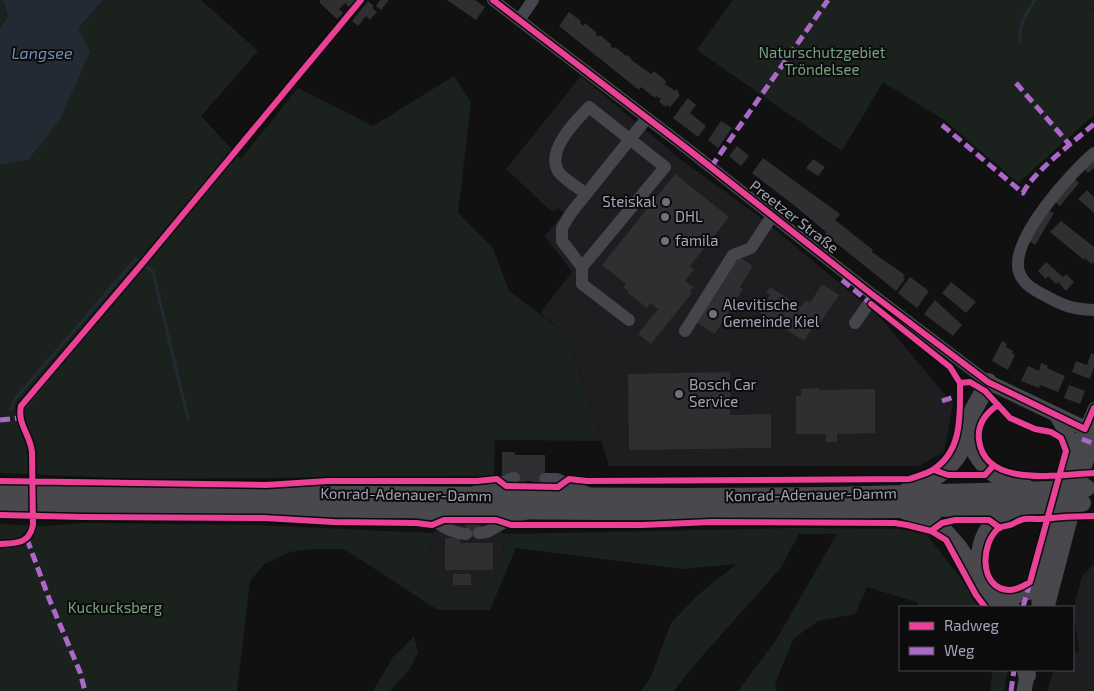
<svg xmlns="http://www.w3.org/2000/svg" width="1094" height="691" font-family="'Exo 2',sans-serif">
  <rect width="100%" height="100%" fill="#111112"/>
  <path fill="#1e1e20" d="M581,76l98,82 82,60 118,98 74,88 -9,48 -25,14h-310l-41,-131 -28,-22 32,-41 -27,-36 19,-24 -6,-4 -6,4 -46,-43z
    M446,523h48l10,11 -1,30 -17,25 -36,1 -24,-18 7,-39z
    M1094,564v127h-47l7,-21h19v-16l6,-3 -6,-40 9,-35z"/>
  <path fill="#1b221d" d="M0,0h3l5,17 -8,11z
    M103,0h98l57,51 -57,65 40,43 57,-71 75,38 81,-50 17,26 -13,111 35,35 16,43 59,44 33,106 -106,-1 -1,36 -352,3 -142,-6v-308l28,-5 50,-131z
    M733,0h361v8l-7,2 7,-1v106l-76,68 -74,-63 -61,-38 -41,69 -145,-101z
    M82,523l173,2 178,8 -7,39 24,18 36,-1 17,-25 1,-30 292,-6 104,1 27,6 56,72h-66l2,-4 -52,-16 -12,27 -37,7 -25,18 -18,45 2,7h-39l38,-51 61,-106h-38l-19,35 -86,96 -20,26h-33l10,-14 20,-54 27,-28 38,-31 -54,5 -166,-21 -26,62h-52l-94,-61h-32l-22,3 -26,12 -14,17 -13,110h-237v-167l45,2z
    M414,637l4,15 -9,18 -19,21h-17l20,-34z
    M993,670h15l-4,21h-14z"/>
  <path fill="#242a34" d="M3,0h100l-25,29 12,23 -30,67 -32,41 -28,5v-137l8,-11z"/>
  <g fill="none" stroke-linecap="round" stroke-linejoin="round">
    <path stroke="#242a34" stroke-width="3" d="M1020,42c-1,-19 5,-26 15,-42
      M26,407l137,-166
      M11,409l4,-10 121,-140 17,13 35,147"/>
  </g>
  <path fill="#2f2f32" d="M320,0h38l-8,8 -5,-5 -6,6 4,4 -6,6 -17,-16z
    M380,0h9l-8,10 -5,-4z
    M447,0h28l10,7 -9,13z
    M368,1l6,5 -2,2 5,4 -7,8 -4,-4 -8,10 -6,-5z
    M569,12l12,9 -1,2 3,3 2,-3 12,10 -2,1 3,3 2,-2 12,10 -2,1 4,3 1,-2 11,9 1,-1 4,3 -1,1 21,15 3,-3 12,10 -1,3 10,7 1,-2 3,3 -1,1 2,2 -10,12 -3,-2 -1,2 -7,-5 2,-3 -5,-3 -1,2 -14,-11 -2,3 -80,-64z
    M688,98l8,7 -6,8 16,13 -8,11 -25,-19z
    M721,121l11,7 -14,20 -10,-8z
    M737,146l12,10 -8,10 -12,-10z
    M763,158l77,56 -5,6 38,30 -1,2 33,23 -2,2 2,2 -9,12 -71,-57 1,-2 -31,-26 -43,-33z
    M813,159l12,8 -7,9 -12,-8z
    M1094,159v9l-6,5 -5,-5z
    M675,174l54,43 -39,49 4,4 -9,11 8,6 -3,5 2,1 -41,51 -13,-10 20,-25 -8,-6 -3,5 -19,-15 1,-1 -5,-5 2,-3 -24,-19z
    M1074,179l5,4 -19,23 -5,-4z
    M1087,190l7,7v16l-16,-14z
    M1048,210l6,3 -19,32 -6,-4z
    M1061,221l33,26v17l-1,-2 -2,2 -6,-6 -1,2 -34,-28z
    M739,257l14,9 -13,21 3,2 -28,45 -19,-12z
    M1046,262l17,15 3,-3 8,8 -8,9 -8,-9 -2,2 -8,-8 -2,3 -8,-8z
    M910,277l19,14 -12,17 -19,-15z
    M951,282l25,20 -10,11 -24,-20z
    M822,284l17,11 -19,28 -3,-2 -13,20 -45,-29 11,-17 -4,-2 4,-6 31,20 5,-7 4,3z
    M935,300l27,25 -9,11 -29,-22z
    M1002,341l5,3 -1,3 7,4 -1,2 3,2 -7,15 -16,-9z
    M1091,353l3,1v13l-4,12 -18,-7 4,-11 11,4z
    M1041,363l7,3 -1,2 18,8 -7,16 -18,-7 -1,3 -18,-7 7,-15 11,5z
    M730,372v43l41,-1v34l-142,2 -1,-76z
    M1069,385l16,6 -5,13 -16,-6z
    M819,388v2l56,-1v44l-38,1v8h-11v-8h-30v-38h5v-7z
    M502,452h13v3h30v26h-31v-5l-12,-1z
    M466,523l14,1 -1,13h-13z
    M445,538h15v5h33v27h-48z
    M453,574h18v11h-18z"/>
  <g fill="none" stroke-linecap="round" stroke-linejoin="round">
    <path stroke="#2e2e33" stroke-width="12" stroke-dasharray="12 6" stroke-linecap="butt" d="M514,478l31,1"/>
    <path stroke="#45464b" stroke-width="12" d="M493,0l196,150 180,142 119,90
      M519,20l14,-20
      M1094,153c-23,20 -85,87 -75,119 4,12 15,18 25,23 20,11 27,14 50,15
      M586,194c-7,-6 -24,-16 -28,-23 -12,-21 18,-50 31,-64l76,60 -83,100v17l47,36
      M582,267l-20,-26v-13l9,-15 76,-95
      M855,323l19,-27
      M685,331l48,-76 18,-7 21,-32
      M1085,429l9,-21
      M545,479h12l33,15
      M474,492l40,-14
      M411,512c9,3 18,6 26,11 11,6 16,10 29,11
      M479,533l8,-1 23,-13 15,-5"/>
    <path stroke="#48484c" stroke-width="15" d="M988,382l105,50
      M1057,416l15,27 4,13
      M1039,607v-10l15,-69 31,-99
      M1047,607l36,-137 11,-31
      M1024,691l4,-21"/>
    <path stroke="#48484d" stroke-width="18" d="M966,437c18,29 23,40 58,49
      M0,490l210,4 470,3 148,-1 225,-6
      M908,490c26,-9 51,-26 58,-54 2,-5 1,-11 3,-16 5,-14 14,-25 19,-38
      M0,506l729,6 171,-3 142,-4
      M906,511l27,12 11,8 15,17 27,42 11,10 14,7
      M978,575c2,-35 6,-55 43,-65
      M991,593l19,3 18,-5 16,-18
      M1026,670l1,5"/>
    <path stroke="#48484d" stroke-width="18" d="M1053,490l33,-2
      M1042,505l40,-2"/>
    <path stroke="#ac68c9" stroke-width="5" stroke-dasharray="10 5" stroke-linecap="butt" d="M1016,83l54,62
      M942,125l81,68c9,-20 53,-53 71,-69
      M711,167l117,-167
      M842,280l33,27
      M942,401l18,-6
      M0,420l19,-2
      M1082,439l10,4
      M27,539l23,62 30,71 5,19
      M1023,607l7,-25
      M1011,691l3,-21"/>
    <g stroke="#0c0c0d" stroke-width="9">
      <path id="cycleway" d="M493,0l196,150 180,142 119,90 97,47 9,-21
        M871,304l79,63 10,16 10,-1 15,9 25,27 25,11 16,3 10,6 5,13 -36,131c-6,4 -13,8 -21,8 -30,-1 -29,-47 -10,-62 3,-2 8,-2 11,-3 4,-1 7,-4 11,-5 5,-2 13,-1 19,-1 18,-2 36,-3 54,-3
        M998,405c-12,8 -21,19 -19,35 6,49 81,34 115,33
        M934,470l14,5h37l8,-9
        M0,481l266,4 62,-4h149l20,-2 9,7 52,1 11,-8 18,2 322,-2c8,-3 18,-5 25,-10 29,-19 26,-56 26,-86
        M0,515l83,2 181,1 70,4 82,1 16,2 12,-5h52l15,5h131l69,-3 184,1 12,2 24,6 15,9 30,55 9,12
        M931,531l11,-8 13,-3h34l11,8
        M0,544c17,-1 29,0 33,-19l-1,-73c-2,-18 -15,-28 -11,-46l120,-141 220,-265"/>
    </g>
    <use href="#cycleway" stroke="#ea4096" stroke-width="6"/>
  </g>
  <g fill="#6e717c" stroke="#0c0c0d" stroke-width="2">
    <circle cx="666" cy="202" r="5"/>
    <circle cx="665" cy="217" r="5"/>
    <circle cx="665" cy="241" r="5"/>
    <circle cx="713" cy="314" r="5"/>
    <circle cx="679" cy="394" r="5"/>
  </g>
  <g text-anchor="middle" stroke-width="4" stroke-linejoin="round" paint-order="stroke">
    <g font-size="15" fill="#75a27e" stroke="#0c0c0d">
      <text x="822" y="58">Naturschutzgebiet<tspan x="822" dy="17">Tröndelsee</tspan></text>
      <text x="115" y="613">Kuckucksberg</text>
    </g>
    <g font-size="15" fill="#a0a4b5" stroke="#0c0c0d" text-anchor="start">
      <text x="656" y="207" text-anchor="end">Steiskal</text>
      <text x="675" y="222">DHL</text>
      <text x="675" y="246">famila</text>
      <text x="723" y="310">Alevitische<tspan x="723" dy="17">Gemeinde Kiel</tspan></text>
      <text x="689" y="390">Bosch Car<tspan x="689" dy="17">Service</tspan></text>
    </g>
    <g font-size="15" fill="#a0a4b5" stroke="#0c0c0d">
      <text transform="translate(794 217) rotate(38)" y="5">Preetzer Straße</text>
      <text transform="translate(406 495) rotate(1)" y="5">Konrad-Adenauer-Damm</text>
      <text transform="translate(811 495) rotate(-1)" y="5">Konrad-Adenauer-Damm</text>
    </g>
    <g font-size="16" font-style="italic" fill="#738cb4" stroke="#0c0c0d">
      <text x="42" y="59">Langsee</text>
    </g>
  </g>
  <rect x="899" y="606" width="175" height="65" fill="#0c0c0d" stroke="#474950"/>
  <rect x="909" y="622" width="25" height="8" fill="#ea4096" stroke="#474950"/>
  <text x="944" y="631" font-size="15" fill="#a0a4b5">Radweg</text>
  <rect x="909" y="647" width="25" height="8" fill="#ac68c9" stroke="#474950"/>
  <text x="944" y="656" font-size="15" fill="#a0a4b5">Weg</text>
</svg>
